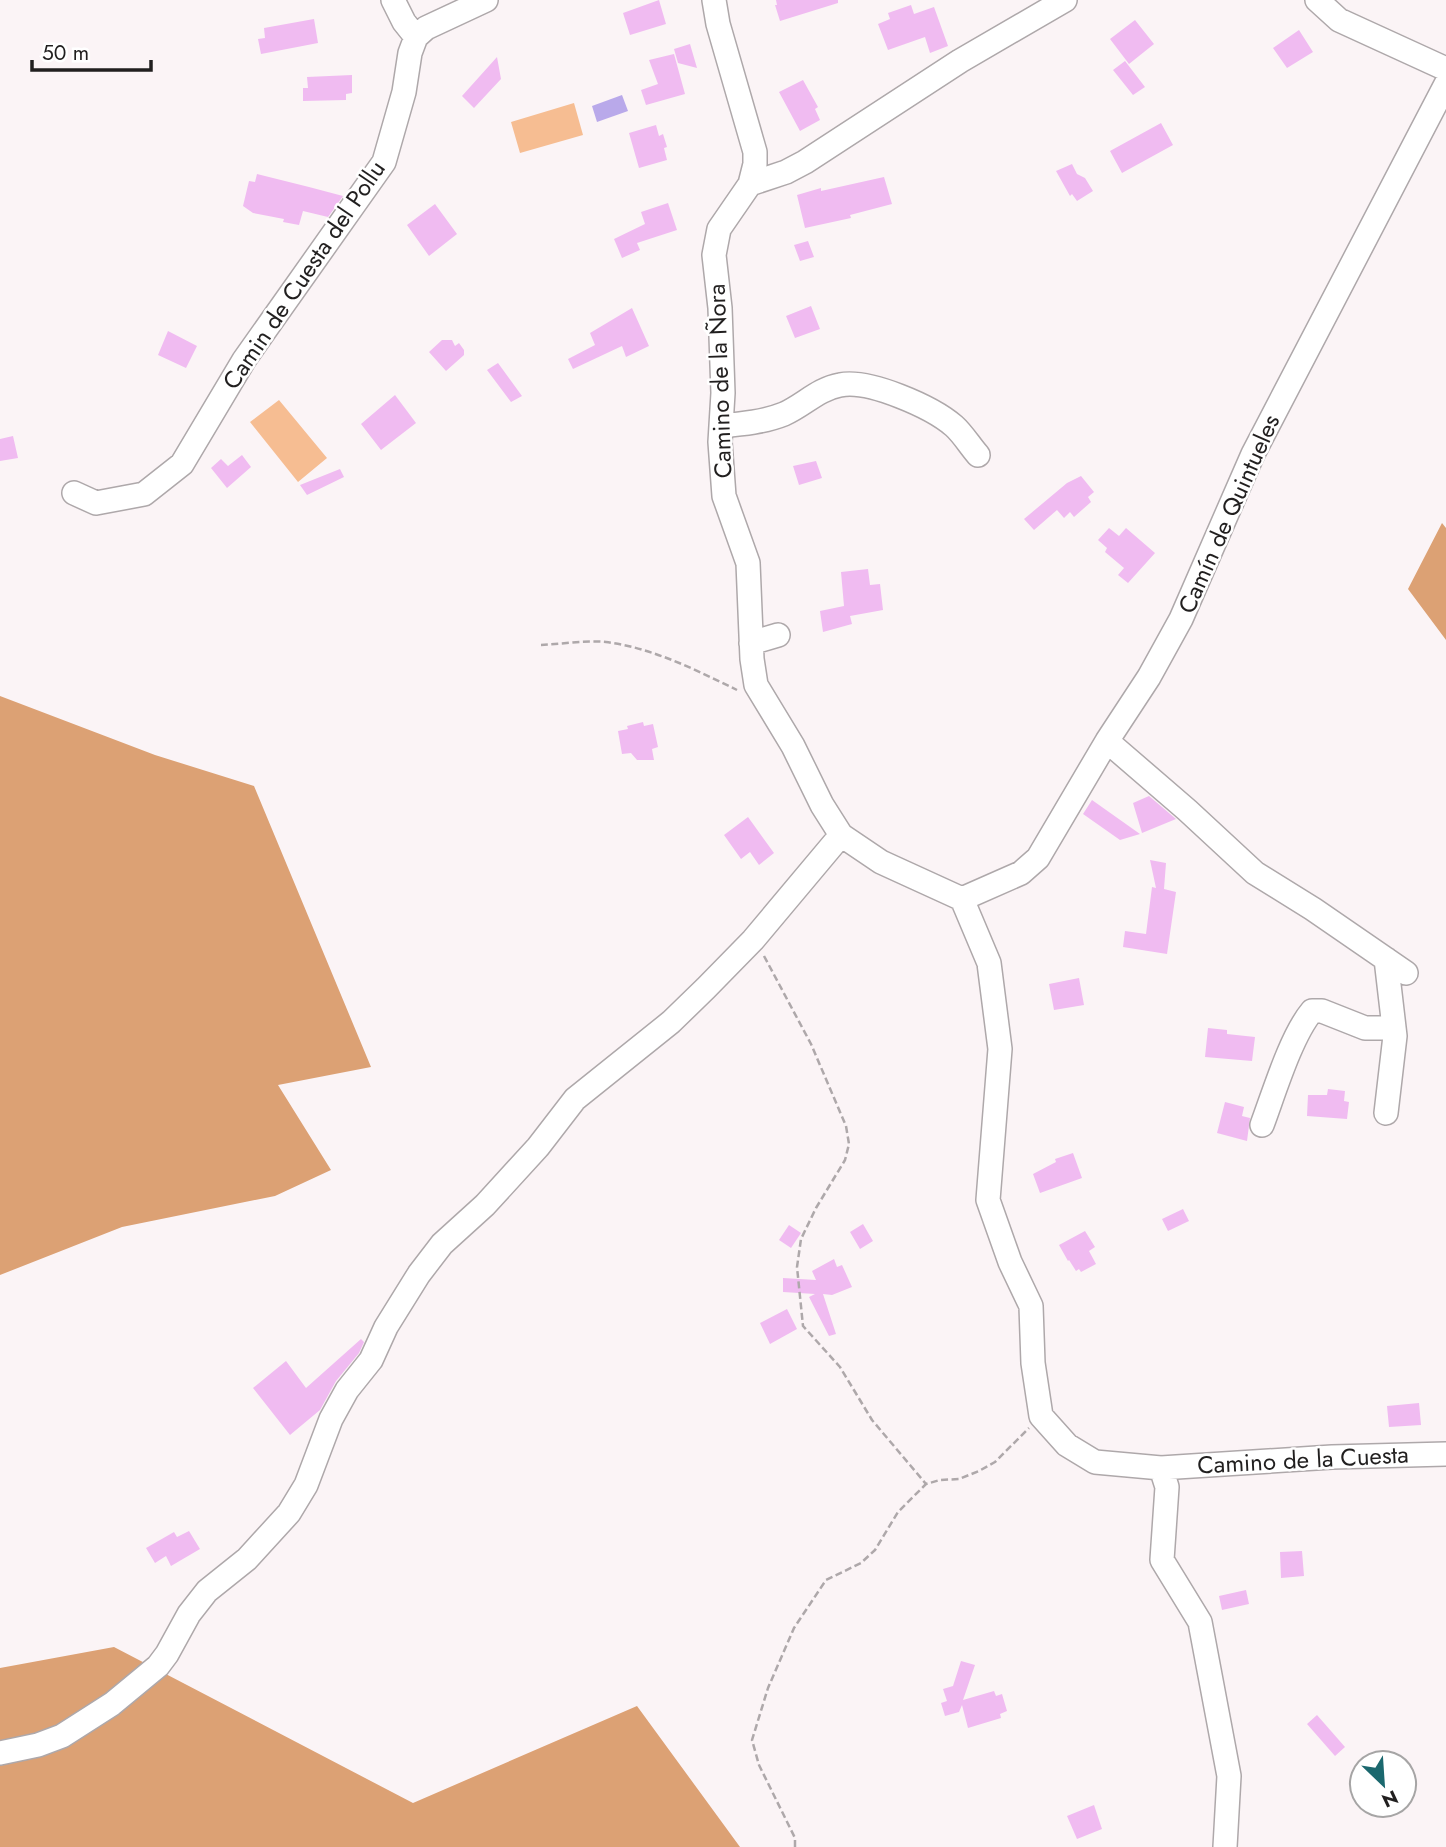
<svg xmlns="http://www.w3.org/2000/svg" width="1446" height="1847" font-family="Jost,sans-serif">
  <rect width="100%" height="100%" fill="#fbf4f6"/>
  <path fill="#f6bd92" d="M574,103l9,32 -63,18 -9,-31z
    M279,400l48,58 -29,24 -48,-60z"/>
  <path fill="#dca174" d="M1442,523l4,5v112l-38,-51z
    M0,696l155,59 99,31 117,281 -93,18 53,85 -56,26 -153,31 -122,48z
    M114,1647l299,156 224,-97 103,141h-740v-179z"/>
  <path fill="#b9a9ea" d="M622,95l6,16 -31,11 -5,-16z"/>
  <path fill="#f0bbf1" d="M659,0l7,24 -36,11 -7,-22z
    M776,0h62v3l-58,18 -5,-16h2z
    M911,5l3,9 20,-7 14,39 -18,7 -5,-16 -37,13 -10,-26 12,-5 -2,-6z
    M314,19l4,24 -57,11 -3,-15 7,-1 -1,-10z
    M1135,20l19,24 -25,20 -19,-25z
    M1299,30l14,22 -26,16 -14,-20z
    M690,44l7,24 -19,-5 -4,-14z
    M674,54l11,40 -39,11 -5,-15 17,-6 -9,-24z
    M497,57l4,22 -27,29 -12,-12z
    M1125,61l20,26 -12,8 -20,-25z
    M352,75v18l-6,1v6l-43,1v-13h5l-1,-11z
    M803,80l15,27 -3,2 5,11 -20,11 -21,-39z
    M1161,123l12,22 -51,28 -12,-22z
    M656,125l3,11 4,-2 4,13 -3,1 3,12 -28,8 -10,-35z
    M1072,164l5,10 8,4 8,13 -16,10 -5,-7 -2,2 -14,-25z
    M257,174l52,13 34,9 -15,21 -25,-6 -4,14 -16,-3 1,-3 -31,-6 -10,-7 6,-25 6,1z
    M884,177l8,27 -42,11 1,3 -46,10 -8,-33 24,-7v3z
    M668,203l9,27 -40,13 3,7 -18,8 -8,-19 31,-15 -4,-12z
    M435,204l22,30 -28,22 -22,-31z
    M808,241l6,16 -14,4 -6,-16z
    M811,306l9,23 -25,9 -9,-22z
    M632,308l17,38 -23,11 -4,-11 -49,23 -5,-10 27,-14 -5,-12z
    M168,331l29,15 -11,22 -28,-13z
    M442,340h10l3,6 4,-3 5,7v5l-18,16 -17,-19z
    M498,363l24,33 -11,6 -24,-32z
    M395,395l21,28 -35,27 -20,-26z
    M13,436l5,22 -18,3v-22z
    M242,455l9,12 -24,21 -16,-20 10,-9 7,7z
    M816,461l6,17 -23,7 -6,-19z
    M340,469l4,8 -37,18 -7,-10z
    M1081,476l13,16 -6,5 3,5 -17,15 -4,-5 -6,6 -7,-8 -23,20 -10,-11 43,-36z
    M1109,528l10,8 7,-8 29,25 -27,30 -10,-8 6,-7 -19,-16 2,-4 -9,-8z
    M868,569l2,16 10,-1 3,26 -33,6 2,8 -29,8 -3,-21 24,-5 -3,-34z
    M643,722l1,4 9,-2 5,23 -6,2 2,11h-17l-6,-7 -9,1 -4,-23 10,-2 -1,-3z
    M1149,796l27,23 -34,14 -9,-30z
    M1092,800l48,34 -20,6 -37,-26z
    M748,817l26,36 -15,12 -9,-13 -9,7 -17,-24z
    M1150,860l16,3 -2,26 12,3 -9,62 -44,-7 2,-16 21,3 6,-47 4,1z
    M1079,978l5,27 -30,5 -5,-26z
    M1208,1028l19,2v4l28,3 -3,24 -47,-4z
    M1328,1089l17,2 -1,10 5,1 -2,17 -40,-3 1,-21h19z
    M1225,1102l19,5 -2,9 8,2 -3,23 -30,-8z
    M1073,1153l9,25 -42,15 -7,-19 23,-12 -1,-3z
    M1183,1209l6,12 -21,10 -6,-12z
    M863,1224l10,17 -13,8 -10,-17z
    M789,1225l12,8 -10,15 -12,-8z
    M1085,1231l10,16 -6,4 7,13 -15,8 -2,-3 -3,2 -7,-11 -1,1 -9,-16z
    M834,1259l3,8 5,-2 10,22 -20,8 -9,-1 13,40 -7,2 -20,-39 6,-3 -32,-2v-14l33,2 -4,-9z
    M787,1309l10,20 -27,15 -10,-21z
    M361,1339l3,3 -5,11 -23,28 -16,29 -30,25 -37,-47 33,-27 20,27z
    M1419,1403l2,22 -32,2 -2,-21z
    M189,1531l11,18 -29,17 -5,-10 -11,7 -9,-15 28,-16 3,5z
    M1302,1551l2,25 -23,2 -1,-26z
    M1246,1590l3,14 -27,6 -3,-14z
    M961,1661l14,4 -12,35 31,-9 2,5 6,-2 5,17 -7,3 1,4 -33,10 -6,-23 -3,7 -14,4 -4,-13 6,-2 -4,-12 10,-3z
    M1317,1715l28,32 -10,9 -28,-32z
    M1094,1805l8,24 -25,10 -10,-23z"/>
  <g fill="none" stroke-linecap="round" stroke-linejoin="round">
    <g stroke="#aea8aa" stroke-width="26">
      <path id="minor" d="M393,0l11,22 12,15
        M714,0l4,24 37,128v12l-5,20 -31,45 -5,26 6,53 3,85 -3,49 4,54 24,67 4,96 4,26 37,61 29,59 19,30 40,27 81,37 27,64 11,86 -12,151 22,62 21,44 2,57 8,53 26,29 28,17 66,6 6,19 -5,73 38,62 29,154 -4,71
        M1317,0l22,20 107,49
        M750,184l36,-12 19,-10 155,-101 105,-61
        M721,426c21,-2 43,-4 63,-12 20,-9 34,-25 56,-29 29,-6 92,22 114,41 9,8 16,20 24,29
        M74,493l22,10 48,-9 38,-30 62,-104 140,-198 20,-70 6,-39 6,-16 10,-9 60,-28
        M751,643l27,-8
        M1107,741l80,69 68,63 58,36 93,64
        M962,899l59,-26 17,-15 69,-117 42,-64 32,-58 72,-165 193,-370
        M1386,1113l9,-77 -9,-77
        M1262,1125c12,-32 29,-89 50,-114h10l43,17h29
        M1161,1468l171,-11 114,-3
        M0,1753l38,-8 24,-9 50,-32 46,-38 9,-12 22,-40 18,-23 40,-32 42,-46 17,-28 25,-66 16,-29 24,-30 15,-33 33,-53 23,-30 43,-39 53,-58 37,-48 96,-77 35,-34 47,-48 88,-105"/>
    </g>
    <path stroke="#aea8aa" stroke-width="2.5" stroke-dasharray="7 3.5" stroke-linecap="butt" d="M541,645c21,-1 44,-5 65,-3 47,6 90,28 131,48
      M764,956l47,88 35,82 3,18 -4,16 -29,48 -15,31 -4,28 6,59 37,41 32,53 54,64
      M795,1847v-9l-36,-73 -7,-25 16,-52 26,-60 32,-48 35,-17 14,-13 23,-38 28,-28 14,-4 19,-1 20,-8 16,-9 34,-34"/>
    <use href="#minor" stroke="#fff" stroke-width="23"/>
  </g>
  <g text-anchor="middle" stroke-width="5" stroke-linejoin="round" paint-order="stroke">
    <g font-size="24" fill="#211f1f" stroke="#fff">
      <text transform="translate(304 275) rotate(-56)" y="8">Camin de Cuesta del Pollu</text>
      <text transform="translate(720 381) rotate(-92)" y="8">Camino de la Ñora</text>
      <text transform="translate(1229 514) rotate(-66)" y="8">Camín de Quintueles</text>
      <text transform="translate(1303 1460) rotate(-3)" y="8">Camino de la Cuesta</text>
    </g>
  </g>
  <g transform="translate(1383 1784) rotate(155)"><circle r="33" fill="#ffffff" stroke="#a6a5a5" stroke-width="2"/>
  <path d="M0-5L12 26L0 18L-12 26Z" fill="#1b686e"/>
  <text y="-10" font-size="19" font-weight="bold" text-anchor="middle" fill="#211f1f">N</text>
  </g>
  <path d="M32 60v10h119v-10" fill="none" stroke="#211f1f" stroke-width="3.5"/>
  <text x="42" y="60" font-size="21" fill="#211f1f" stroke="#ffffff" stroke-width="5" paint-order="stroke">50 m</text>
</svg>
